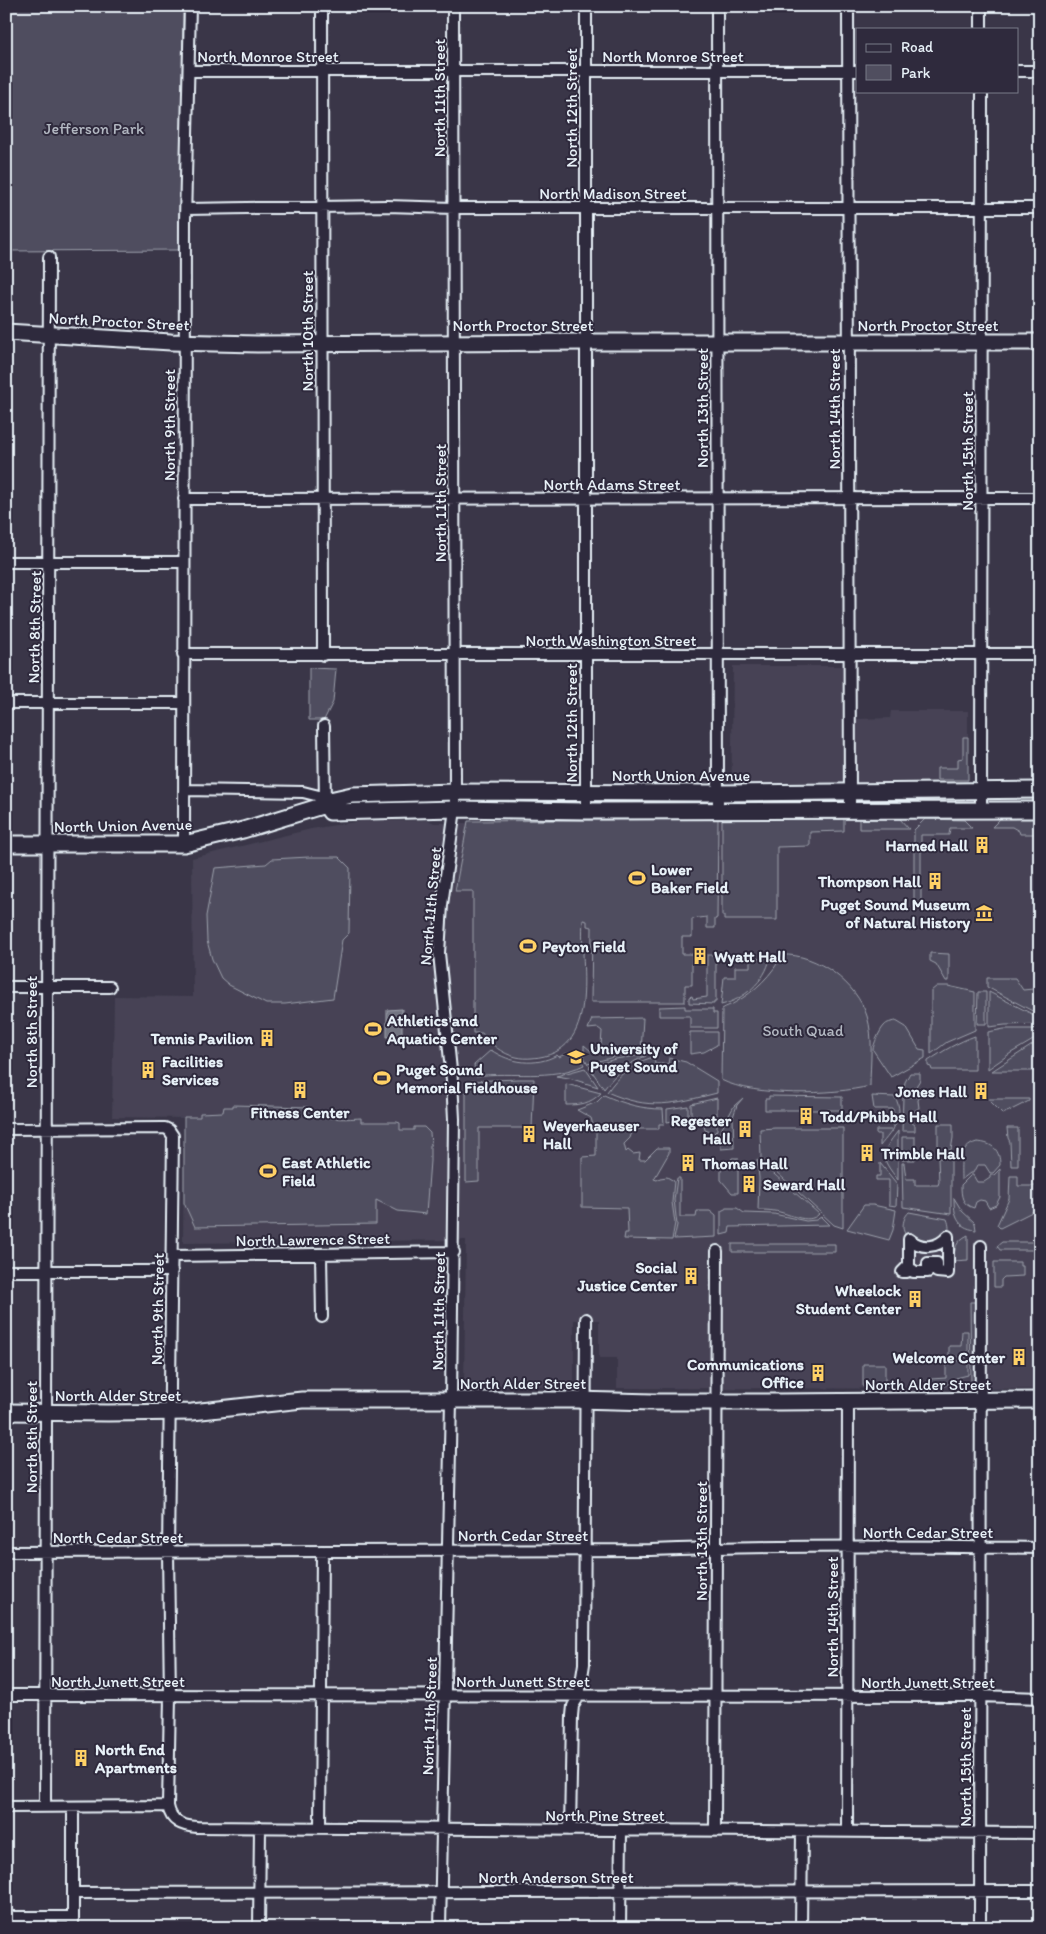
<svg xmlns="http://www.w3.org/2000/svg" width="1046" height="1934" font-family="Itim,sans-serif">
  <rect width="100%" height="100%" fill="#3a3648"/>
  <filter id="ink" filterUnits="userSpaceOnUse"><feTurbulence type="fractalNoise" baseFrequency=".02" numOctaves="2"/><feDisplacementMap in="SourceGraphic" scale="10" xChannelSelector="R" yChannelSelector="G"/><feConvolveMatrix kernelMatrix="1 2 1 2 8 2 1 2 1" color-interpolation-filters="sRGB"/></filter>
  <g filter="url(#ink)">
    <path fill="#464354" d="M733,666h123l1,53 33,-1 1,-7h77v108l72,-1v571l-423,-1v-30h-18v-38h-25v67h-110l2,-147 -283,3 1,-125 -72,-1 2,-121 79,1 -1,-139 119,-29 49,-8 68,-1 6,3h33l8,-3 256,-1z"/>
    <path fill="#504e5f" stroke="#9ca0ac" d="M6,6h177l-3,244 -174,1z
      M309,668l27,1 -3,33 -9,18h-15z
      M963,737h5v43h-31v-12h21v-9l5,-1z
      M1040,818v16h-20l-1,-3 -7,-4h-20l8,-8z
      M718,819l-1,99 -2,1v9h-8v-11l-15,2v18h-10v17h10v31h-7v17h-94l1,-75 -5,-1v-5l-4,-1c-4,47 20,133 -51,138 -21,2 -38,-9 -50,-25h-9v-142h-18l13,-70z
      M722,819h122v12l-34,1v14l-33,1v73h-53v-4h-2z
      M859,819h41l9,10h-50z
      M925,819l39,1 8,8h-22l-1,7h-28v71h-7v-76z
      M309,857h30l11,11 -1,65 -7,7 -9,58 -48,6h-19l-37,-19 -8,-7 -9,-19 -5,-18 -1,-25 9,-48 51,-4 6,-5z
      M930,953l19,1v27h-3l-10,-17 -6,-3z
      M707,955h9v47h-2v2l-25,-1v-6l3,-1 1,3 14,-2z
      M782,955c35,-2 75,29 85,61 7,22 3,48 3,70 -37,9 -115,11 -149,-6l1,-71c4,-3 10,-4 14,-7 18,-10 37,-28 46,-47z
      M770,958c-4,23 -27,42 -49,47l3,-28h11v-10h15v-8z
      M1033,970l7,12v33l-53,-28v-9h28l8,12 10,-1 3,-2z
      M937,986h11l27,6v38l-28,12 -16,12v-63z
      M978,992h8v32h-9z
      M989,992l51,26v6l-35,1 -16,2z
      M685,1006v3h28v4h4v15h-27v-12h-31v-9z
      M643,1018l-2,35 -20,2 -33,9 -4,-7v-12l7,6 10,-6 1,-14 -4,-3 -10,1 4,-10z
      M896,1021l10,6 13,22 6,1v8l-34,19 -18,-27c0,-5 7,-20 11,-24 3,-4 8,-4 12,-5z
      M1004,1029h36v7l-29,17 -23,16v-37z
      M690,1032h27v13l-13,7 -14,2z
      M975,1036v34h-43l-1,-3 -3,-1v-5c15,-10 30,-19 47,-25z
      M1040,1040v31h-48z
      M491,1050c19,13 45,17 66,5l2,2c13,-7 19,-5 25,8 -34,16 -72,6 -108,11l-2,-11z
      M636,1056h10c-18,7 -30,17 -42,33l-15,-22 26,-8z
      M650,1058h4l1,6h13l1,-6 17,4 31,19v12c-44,11 -67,18 -110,-1 11,-16 24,-28 43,-34z
      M585,1068l13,19 -29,-9 -13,-2z
      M910,1073h10v7l-5,8 5,6h-17l2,-12z
      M518,1079h16l-2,49h-53v53l-13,1v-97l4,-4z
      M566,1084l35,9c-11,11 -21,12 -35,12z
      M604,1095c20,9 38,14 59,14l1,15h-5v5h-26l-3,9 -6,6 2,8 2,-2 5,4 7,-1 -1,7h6l12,-12h12v5l-15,26 3,1 3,-2 7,-1 7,4 -2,21 3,21 -3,17 -48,-1 1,-6h3l-1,-25 -45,-1v-50l14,-1v-27h-2l-3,-11 -14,-8 20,-8z
      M769,1096l73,1v13h-77v-11h4z
      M872,1096l23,1c11,20 -3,34 -15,49v-12h-4v-4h17v-21h-19z
      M903,1097h17l-2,3 1,8c-5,2 -8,8 -8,14l4,3v6h-13z
      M717,1098v32l-3,3 -9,-3 -2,-9h-12v-17z
      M743,1098l-6,7 -4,12 1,31 -13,1v-19l13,-24z
      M988,1099h41v2l-26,13z
      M233,1105l76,2c14,14 33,12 52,11v4h36l3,1v7h14v-3h10l6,6 1,11h-1v17l-4,53 -28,-3 -22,-11v24l-181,3 -11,-24v-86h16v-4l23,-1 1,-5h9z
      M688,1106v16l-10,-2 -11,2v-13z
      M938,1124h15v14l-2,12h-13z
      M775,1128h68v100l-9,-3 -73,-67 -1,-29z
      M1007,1128h11v38h-7l-1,-24 -2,-4z
      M898,1131v49c-18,-23 -18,-26 0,-49z
      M902,1137h13v23h-13z
      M977,1142c16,1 23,8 23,23l-7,8h-3l-5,-8h-8l-4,8h-3l-9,7c0,-15 -3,-33 16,-38z
      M732,1158h6v35h-6l-11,-13v-14h4z
      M938,1158h13v56l-48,-7 -1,-44h2l2,16h9v6h23l1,-3z
      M757,1159l62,55c-11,12 -32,-2 -45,-3 -5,-1 -11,-1 -16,-1l1,-32z
      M880,1163l17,21 -1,22 -7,-1v-25h-13v-4h4z
      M1000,1169v28l-4,8 -7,3 -4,-7 -5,-1 -4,2 -2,6c-12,-3 -13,-12 -13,-23l10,-10h2l4,7h7l6,-4v-3h4z
      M1010,1176h8v10h22v22l-40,20 -3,-3 12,-26z
      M677,1178h3v39h16l1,-6h13l6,5v21l-42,2 3,-14 -3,-25z
      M954,1198l8,13 13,12 1,7c-20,-2 -22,-16 -22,-32z
      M864,1205h9l23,5 -3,20 -4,10 -42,-11z
      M727,1208h10l7,5 30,1 32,7 10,-1 5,-3 8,8 -99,2 -1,6 -8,2v-24z
      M909,1212l38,7c5,13 0,17 -10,26 -12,-3 -33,-2 -34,-18 0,-6 2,-11 6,-15z
      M968,1235v25l-14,1c0,-13 2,-20 14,-26z
      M1002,1242h38v8h-40l-3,-4z
      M732,1244h103v8h-103z
      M994,1262h26v4h3v10l-19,1 -3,3v7h-7z
      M970,1302h5l1,84h-5z
      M962,1331h6v26h-13l-6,4v-15h12z
      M968,1360v15l-12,3 -13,9h-14l2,-8 15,-1v-12l10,-5z
      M863,1364h22v18l8,1 -1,4h-29z"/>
    <path fill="#737482" stroke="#a2a6b1" d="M402,1009v28h-15v-27z"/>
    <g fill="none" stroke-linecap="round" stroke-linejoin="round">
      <g stroke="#e8f1f8" stroke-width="14">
        <path id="street" d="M322,6l1,649
          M586,6v805
          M717,6l1,804
          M848,6l2,805
          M981,6v23
          M189,71h668
          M1017,71h23
          M186,209l201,-3 67,2h586
          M184,499l856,-1
          M6,562h177
          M183,654h857
          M6,703h177
          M324,726l1,79
          M184,790l119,2 16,4 6,9
          M981,810l1,-719
          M184,844l1,-624 5,-214
          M6,987h104
          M6,1129l159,-1 4,2 4,6 -5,416 2,144 -2,110c3,16 14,20 29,21l843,6
          M948,1236v37l-11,-1v-9h-9v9h-15v-2h-6v2h-5l7,-7v-26c12,10 28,10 39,-3z
          M321,1254l1,63
          M172,1256l282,-4
          M6,1271h166
          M6,1552l645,-2c129,-5 259,-4 389,-2
          M6,1695l974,1 60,2
          M6,1807l162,-1
          M45,1807l4,-1550
          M320,1828l2,-277
          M570,1830l2,-114 1,-10 6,-10 5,-32 2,-345
          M715,1831l2,-580
          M847,1832l1,-430
          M73,1893l967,-2
          M6,1917h67
          M73,1928v-121
          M259,1928l1,-101
          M440,1928l11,-528 3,-281 -2,-39 -13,-127 3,-48 13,-96v-17l-2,-786
          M620,1928l1,-98
          M801,1928l1,-96
          M980,1928l1,-682"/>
      </g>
      <g stroke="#e8f1f8" stroke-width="19">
        <path id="secondary" d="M6,332l165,10 86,2 329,-2h454
          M325,805l5,7 125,-3 131,2 454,-1
          M6,844h178l59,-14 82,-25 5,-5 22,-5 103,-3 263,1 322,-3
          M6,1412l102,1 84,-1 110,-12h274l77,2h127l260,-2"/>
      </g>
      <use href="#street" stroke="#2f2a3d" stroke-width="10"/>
      <use href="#secondary" stroke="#2f2a3d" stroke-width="15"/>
    </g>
  </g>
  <defs>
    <g id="building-bare" transform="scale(1.35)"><path d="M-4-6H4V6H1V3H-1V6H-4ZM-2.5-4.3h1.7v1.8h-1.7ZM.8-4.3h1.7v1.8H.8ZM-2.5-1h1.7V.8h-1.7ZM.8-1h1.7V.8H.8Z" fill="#ffd166" stroke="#2f2a3d" stroke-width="2.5" paint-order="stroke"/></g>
    <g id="stadium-bare" transform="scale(1.35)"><path d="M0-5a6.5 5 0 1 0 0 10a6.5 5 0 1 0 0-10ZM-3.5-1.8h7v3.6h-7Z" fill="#ffd166" stroke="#2f2a3d" stroke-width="2.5" paint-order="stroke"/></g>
    <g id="museum-bare" transform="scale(1.35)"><path d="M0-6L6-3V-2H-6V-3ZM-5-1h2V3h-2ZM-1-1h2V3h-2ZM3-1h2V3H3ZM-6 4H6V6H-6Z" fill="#ffd166" stroke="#2f2a3d" stroke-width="2.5" paint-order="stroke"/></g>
    <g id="university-bare" transform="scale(1.35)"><path d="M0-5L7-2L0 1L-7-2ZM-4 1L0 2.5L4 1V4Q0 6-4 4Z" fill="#ffd166" stroke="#2f2a3d" stroke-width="2.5" paint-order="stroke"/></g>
  </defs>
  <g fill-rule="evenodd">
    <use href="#building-bare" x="982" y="845"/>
    <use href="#stadium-bare" x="637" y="878"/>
    <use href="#building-bare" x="935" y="881"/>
    <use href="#museum-bare" x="984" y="913"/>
    <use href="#stadium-bare" x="528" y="946"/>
    <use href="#building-bare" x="700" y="956"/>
    <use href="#stadium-bare" x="373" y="1029"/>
    <use href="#building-bare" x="267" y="1038"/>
    <use href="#university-bare" x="576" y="1057"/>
    <use href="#building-bare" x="148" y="1070"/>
    <use href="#stadium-bare" x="382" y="1078"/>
    <use href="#building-bare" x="300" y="1090"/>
    <use href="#building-bare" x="981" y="1091"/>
    <use href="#building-bare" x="806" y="1116"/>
    <use href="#building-bare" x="745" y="1129"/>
    <use href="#building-bare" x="529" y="1134"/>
    <use href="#building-bare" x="867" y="1153"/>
    <use href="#building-bare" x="688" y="1163"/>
    <use href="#stadium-bare" x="268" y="1171"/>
    <use href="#building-bare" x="749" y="1184"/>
    <use href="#building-bare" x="691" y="1276"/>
    <use href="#building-bare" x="915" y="1299"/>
    <use href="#building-bare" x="1019" y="1357"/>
    <use href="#building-bare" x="818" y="1373"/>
    <use href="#building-bare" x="81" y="1758"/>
  </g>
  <g text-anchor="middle" stroke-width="4" stroke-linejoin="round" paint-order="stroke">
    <g font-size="16" fill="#e8f1f8" stroke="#2f2a3d">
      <text x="268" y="62">North Monroe Street</text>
      <text x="673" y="62">North Monroe Street</text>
      <text transform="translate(439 98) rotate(-90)" y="6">North 11th Street</text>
      <text transform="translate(571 108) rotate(-90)" y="6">North 12th Street</text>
      <text x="613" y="199">North Madison Street</text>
      <text transform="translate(119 321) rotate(3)" y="6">North Proctor Street</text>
      <text x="523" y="331">North Proctor Street</text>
      <text x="928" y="331">North Proctor Street</text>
      <text transform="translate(307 331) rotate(-90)" y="6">North 10th Street</text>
      <text transform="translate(702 408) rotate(-90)" y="6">North 13th Street</text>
      <text transform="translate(834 409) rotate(-90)" y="6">North 14th Street</text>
      <text transform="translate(169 425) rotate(-90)" y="6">North 9th Street</text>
      <text transform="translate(967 451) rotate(-90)" y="6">North 15th Street</text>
      <text x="612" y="490">North Adams Street</text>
      <text transform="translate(440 503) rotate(-90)" y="6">North 11th Street</text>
      <text transform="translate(34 627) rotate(-89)" y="6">North 8th Street</text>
      <text x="611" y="646">North Washington Street</text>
      <text transform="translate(571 723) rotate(-90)" y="6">North 12th Street</text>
      <text x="681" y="781">North Union Avenue</text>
      <text transform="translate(123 825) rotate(-1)" y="6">North Union Avenue</text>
      <text transform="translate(430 906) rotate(-85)" y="6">North 11th Street</text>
      <text transform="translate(31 1032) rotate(-90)" y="6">North 8th Street</text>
      <text transform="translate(313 1239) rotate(-1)" y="6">North Lawrence Street</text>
      <text transform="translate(157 1309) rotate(-89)" y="6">North 9th Street</text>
      <text transform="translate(438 1311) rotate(-89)" y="6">North 11th Street</text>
      <text x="523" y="1389">North Alder Street</text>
      <text x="928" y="1390">North Alder Street</text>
      <text x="118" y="1401">North Alder Street</text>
      <text transform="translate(31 1437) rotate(-90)" y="6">North 8th Street</text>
      <text x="928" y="1538">North Cedar Street</text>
      <text x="523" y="1541">North Cedar Street</text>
      <text x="118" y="1543">North Cedar Street</text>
      <text transform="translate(701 1541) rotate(-90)" y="6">North 13th Street</text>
      <text transform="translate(832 1617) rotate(-90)" y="6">North 14th Street</text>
      <text x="118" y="1687">North Junett Street</text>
      <text x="523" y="1687">North Junett Street</text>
      <text x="928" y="1688">North Junett Street</text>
      <text transform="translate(429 1716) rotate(-88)" y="6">North 11th Street</text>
      <text transform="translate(965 1767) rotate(-90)" y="6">North 15th Street</text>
      <text x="605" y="1821">North Pine Street</text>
      <text x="556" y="1883">North Anderson Street</text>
    </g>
    <g font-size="16" fill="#b3b8c2" stroke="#2f2a3d">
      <text x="94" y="134">Jefferson Park</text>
      <text x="803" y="1036">South Quad</text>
    </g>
    <g font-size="16" font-weight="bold" fill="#e8f1f8" stroke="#2f2a3d" text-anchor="start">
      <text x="968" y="851" text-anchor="end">Harned Hall</text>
      <text x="651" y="875">Lower<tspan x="651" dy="18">Baker Field</tspan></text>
      <text x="921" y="887" text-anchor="end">Thompson Hall</text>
      <text x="970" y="910" text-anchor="end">Puget Sound Museum<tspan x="970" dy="18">of Natural History</tspan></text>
      <text x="542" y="952">Peyton Field</text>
      <text x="714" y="962">Wyatt Hall</text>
      <text x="387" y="1026">Athletics and<tspan x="387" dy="18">Aquatics Center</tspan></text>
      <text x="253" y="1044" text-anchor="end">Tennis Pavilion</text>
      <text x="590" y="1054">University of<tspan x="590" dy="18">Puget Sound</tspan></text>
      <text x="162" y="1067">Facilities<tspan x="162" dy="18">Services</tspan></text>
      <text x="396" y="1075">Puget Sound<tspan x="396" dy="18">Memorial Fieldhouse</tspan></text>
      <text x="967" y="1097" text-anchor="end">Jones Hall</text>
      <text x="300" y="1118" text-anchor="middle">Fitness Center</text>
      <text x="820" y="1122">Todd/Phibbs Hall</text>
      <text x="731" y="1126" text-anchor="end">Regester<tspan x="731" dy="18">Hall</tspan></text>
      <text x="543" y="1131">Weyerhaeuser<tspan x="543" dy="18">Hall</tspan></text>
      <text x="881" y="1159">Trimble Hall</text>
      <text x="282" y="1168">East Athletic<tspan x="282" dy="18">Field</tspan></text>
      <text x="702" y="1169">Thomas Hall</text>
      <text x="763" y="1190">Seward Hall</text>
      <text x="677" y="1273" text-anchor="end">Social<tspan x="677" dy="18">Justice Center</tspan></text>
      <text x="901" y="1296" text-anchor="end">Wheelock<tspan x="901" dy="18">Student Center</tspan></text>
      <text x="1005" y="1363" text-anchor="end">Welcome Center</text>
      <text x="804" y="1370" text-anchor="end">Communications<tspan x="804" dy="18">Office</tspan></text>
      <text x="95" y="1755">North End<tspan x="95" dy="18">Apartments</tspan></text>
    </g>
  </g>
  <rect width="1046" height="1934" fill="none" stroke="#2f2a3d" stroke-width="25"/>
  <rect x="12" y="12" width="1021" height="1909" fill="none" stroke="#e8f1f8" stroke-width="2" filter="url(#ink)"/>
  <rect x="856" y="28" width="162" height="65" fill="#2f2a3d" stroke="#797a88"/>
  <rect x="866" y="44" width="25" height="8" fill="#2f2a3d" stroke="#797a88"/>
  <text x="901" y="52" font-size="15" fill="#e8f1f8">Road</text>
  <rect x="866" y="65" width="25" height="15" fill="#504e5f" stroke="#797a88"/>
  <text x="901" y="78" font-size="15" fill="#e8f1f8">Park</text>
</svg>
